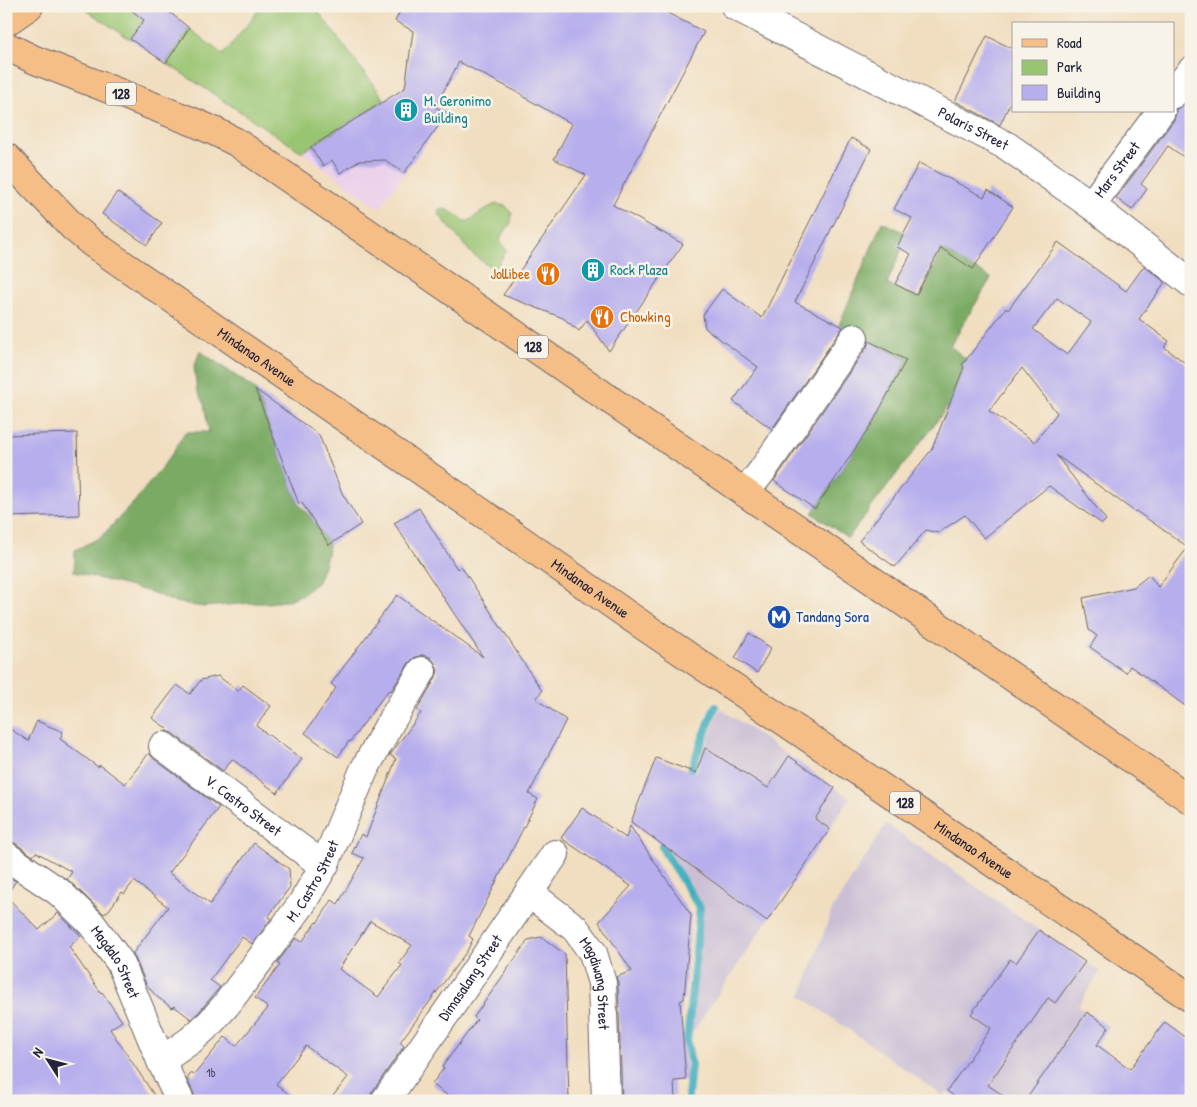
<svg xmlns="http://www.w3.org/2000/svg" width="1197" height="1107" font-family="'Patrick Hand',sans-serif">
  <rect width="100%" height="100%" fill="#f7f3e8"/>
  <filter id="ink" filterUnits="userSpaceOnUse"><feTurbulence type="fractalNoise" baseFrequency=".02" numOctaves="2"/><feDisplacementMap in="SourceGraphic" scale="10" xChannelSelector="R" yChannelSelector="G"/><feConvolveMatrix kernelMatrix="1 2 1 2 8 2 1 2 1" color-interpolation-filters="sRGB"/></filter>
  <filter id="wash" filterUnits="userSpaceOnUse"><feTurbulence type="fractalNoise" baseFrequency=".0096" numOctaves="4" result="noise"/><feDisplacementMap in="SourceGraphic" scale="20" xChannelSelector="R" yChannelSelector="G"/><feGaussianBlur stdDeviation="1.12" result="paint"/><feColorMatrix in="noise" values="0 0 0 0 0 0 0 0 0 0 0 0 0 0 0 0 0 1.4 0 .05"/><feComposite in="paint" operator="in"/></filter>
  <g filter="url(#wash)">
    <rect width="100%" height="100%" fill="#f1dec0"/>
    <path fill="#ecd1eb" d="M412,42l45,22 -21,42 12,7 -69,95 -77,-56 103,-64z"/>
    <path fill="#cbbfd5" d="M720,708l130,90 -160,238 14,-128 -37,-60z
      M886,824l214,148 -22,34 31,21 -51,74h-97l-14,-10 -4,5 -142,-100 31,-86z"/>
    <path fill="#99c471" stroke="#5e7356" d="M80,6h50l-1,2 15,12 -14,19z
      M265,6h49l71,94 -83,52 -136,-89 23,-35 34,27 35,-44z
      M496,204l10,2 6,8 -1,9 -11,15 1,6 6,6 -13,20 -23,-17 -33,-40 1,-4 9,1 19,12c10,-6 18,-14 29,-18z"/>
    <path fill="#7aaa63" stroke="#4e664f" d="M882,222l26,12 -21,50 33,14 21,-49 50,29 -41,68 27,22 -129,170 -36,-25 61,-91 33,-62 -67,-35z
      M200,351l55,38 44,115 13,15 17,26 -4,18 -7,19 -15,12 -17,7 -18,2h-17l-48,4 -30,-5 -19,-9 -80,-21 1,-22 26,-13 35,-37 36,-46 13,-22h24l-5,-28 -7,-14 -3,-23z"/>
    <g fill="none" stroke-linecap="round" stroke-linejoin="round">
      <path stroke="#42afbf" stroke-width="8" d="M687,780l28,-73
        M665,837l-3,10 3,6 35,55 -13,134 4,23 -3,32v4"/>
    </g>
    <g id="blocks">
      <path fill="#b7afed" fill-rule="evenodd" d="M126,6h36l27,22 -23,35 -36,-24 14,-19z
        M403,6h251l50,26 -91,173 70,39 -74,107 -22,-31 -8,11 -16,-13 -60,-23 83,-120 -32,-16 18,-35 -50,-28 1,-1 -64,-33 -24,45 13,6 -44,60 -19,-13 -26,1 -19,12 -8,-13 -9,6 -12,-19 94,-59 8,-57 -18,-10z
        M987,36l26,13v48l-13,28 -45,-24z
        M1191,97v65l-23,-16 -27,38 6,5 -15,21 -16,-12 58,-78 2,-7v-4l3,-1 6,-4z
        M851,138l20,11 -76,153 48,25 -71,102 -39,-28 25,-34 -53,-39 -2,-13 19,-26 40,29z
        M919,163l65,34 4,-7 25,17 -40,62 -32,-21 -25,47 -21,-11 16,-30 -14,-7 15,-29 -18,-9z
        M117,192l45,31 -15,22 -45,-31z
        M1058,242l68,49 18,-25 21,16 -26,37 30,22 -5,6 27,20v343l-61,-44 -4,7 -36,-26 7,-11 -8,-6 -6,-32 51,-11 15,-12 9,12 30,-40 -52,-36 -1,1 -79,-57 50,65 -4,4 -53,-38 -65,52 -19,-23 -27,18 -12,-3 -31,37 -36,-26 73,-92 32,-82 -2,-2 44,-57 2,2zM1057,298l34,24 -24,33 -34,-26zM1022,368l35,45 -22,29 -46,-31z
        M869,341l37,19 -33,62 -58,87 -41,-28 93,-134z
        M255,389l64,46 23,58 19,31 -32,21 -27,-42 -3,1z
        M77,433l2,82 -73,2v-82z
        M419,508l38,61 4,-3 81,125 -6,8 30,21 -37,74 9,5 -69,137 4,3 -6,12 -67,91 4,4 -32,46 -3,9h-40l19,-24 -42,-31 -30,38 21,17h-102l-1,-7 -7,-15 4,-6 3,2 31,-38 11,9 32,-38 -13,-10 25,-33 -3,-2 19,-25 6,4 14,-20 1,1 15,-23 6,4 26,-46 -12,-5 9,-19 5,3 30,-78 -6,-4 31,-42 -4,-3 18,-31 3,-8 -3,-8 -5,-6 -8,-2 -8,3 -5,5 -18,28 -2,-1 -6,7 -33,45 -1,-1 -11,16 -33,-24 31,-45 -5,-4 66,-89 86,62 -89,-134zM370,921l42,24 -13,18 3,2 -24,32 -39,-28z
        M749,633l22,15 -14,25 -22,-15z
        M218,676l20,15 5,-6 28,21 -15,20 46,33 -25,34 -45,-34 -9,12 -51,-38 -6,-2 2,-2 -16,-11 25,-33 13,9 11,-14z
        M37,721l26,11 -3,7 38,28 2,-2 25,19 24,-31 5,6 65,48 -50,66 41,31 44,-61 35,26 1,18 -22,30 3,2 -19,25 -10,-7 -32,43 10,7 -22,26 -7,6 -17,-13 -2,2 -16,-12 -10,-12 -13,-31 35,-46 -34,-26 -10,13 -2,-2 -13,18 -5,4 -37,-35 5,-7 -36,-20 -3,4 -18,-13 -9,-2v-115l22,15z
        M705,748l63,40 21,-32 46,32 -20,31 15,10 -63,92 -136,-99 25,-64 40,15z
        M582,808l44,30 4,-12 61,89 -7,84 -4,2 6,79 -12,1 1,20h-53l-4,-119 -2,-5 16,-6 -33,-49 32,-36 -70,-48z
        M6,875l10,6 -10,14z
        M6,896l33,34 19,-17 23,23 -12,11 32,46 1,-1 20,29 -12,8 48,72h-152z
        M1039,930l46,32 -30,41 -7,-5 -60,87 23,16h-50l-14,-10 44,-63 -20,-14 39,-55 6,4z
        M541,937l24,17 4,147h-114l-23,-17 12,-16 -2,-1 35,-47 -3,-3 54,-77z
        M1087,1012l22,15 -12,18 33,24 35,-47 26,19v60h-166z"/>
    </g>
  </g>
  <g filter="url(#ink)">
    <use href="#blocks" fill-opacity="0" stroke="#6a646a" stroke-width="1"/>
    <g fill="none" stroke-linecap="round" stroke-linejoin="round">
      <g stroke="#6a646a" stroke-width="30">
        <g id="minor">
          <path id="s1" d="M735,6l272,140 84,59 100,78"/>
          <path d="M1173,94l18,-23"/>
          <path id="s2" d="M1091,205l70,-94"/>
          <path d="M745,493l17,-22 92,-133"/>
          <path id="s3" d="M163,746l161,120"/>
          <path id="s4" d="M6,856l53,36 32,31 29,39 41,99 19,40"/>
          <path id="s5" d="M529,893l46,35 18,25 9,30 4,118"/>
          <path id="s6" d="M161,1061l30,-21 18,-16 17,-19 75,-100 23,-39 40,-96 26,-47 32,-52"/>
          <path id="s7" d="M385,1101l78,-112 92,-135"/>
        </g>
      </g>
      <g stroke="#6a646a" stroke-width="30">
        <g id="major">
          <path d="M6,22l23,-16"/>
          <path d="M6,46l29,14 161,63 20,9 20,10 955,658"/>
          <path id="s8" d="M6,157l68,71 18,15 20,14 389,269 128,90 354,240 208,142"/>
        </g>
      </g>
      <use href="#minor" stroke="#fff" stroke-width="28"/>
      <use href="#major" stroke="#f6be87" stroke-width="28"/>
    </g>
  </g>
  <defs>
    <g id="building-disc" transform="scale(1.25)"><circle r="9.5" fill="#0f9aa8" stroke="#f7f3e8"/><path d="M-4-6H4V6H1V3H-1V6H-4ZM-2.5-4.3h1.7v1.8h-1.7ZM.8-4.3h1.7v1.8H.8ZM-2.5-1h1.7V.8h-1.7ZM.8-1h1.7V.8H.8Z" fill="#fff"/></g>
    <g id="restaurant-disc" transform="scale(1.25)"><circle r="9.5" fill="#e8710a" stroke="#f7f3e8"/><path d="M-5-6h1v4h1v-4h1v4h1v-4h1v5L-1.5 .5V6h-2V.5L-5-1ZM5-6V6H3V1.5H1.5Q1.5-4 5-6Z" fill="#fff"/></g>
    <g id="metro-disc" transform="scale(1.25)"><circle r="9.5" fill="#1a4fb4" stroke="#f7f3e8"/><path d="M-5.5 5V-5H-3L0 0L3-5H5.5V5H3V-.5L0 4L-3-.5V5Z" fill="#fff"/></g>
  </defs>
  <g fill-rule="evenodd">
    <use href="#building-disc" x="406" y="110"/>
    <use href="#building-disc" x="593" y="270"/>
    <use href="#restaurant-disc" x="548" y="274"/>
    <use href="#restaurant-disc" x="602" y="317"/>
    <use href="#metro-disc" x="779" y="617"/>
  </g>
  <g text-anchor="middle" stroke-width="5" stroke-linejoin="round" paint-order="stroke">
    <g font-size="12" fill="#474568">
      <text x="211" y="1077">1b</text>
    </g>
    <g fill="#f7f3e8" stroke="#62616f" stroke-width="1">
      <rect x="106" y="82.5" width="30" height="23" rx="4"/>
      <rect x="518" y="335.5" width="30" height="23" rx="4"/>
      <rect x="890" y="791.5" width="30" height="23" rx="4"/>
    </g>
    <g font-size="14" font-weight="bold" fill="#22223b">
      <text x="121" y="99">128</text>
      <text x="533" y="352">128</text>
      <text x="905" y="808">128</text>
    </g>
    <g font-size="15" fill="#0d838f" stroke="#f7f3e8" text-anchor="start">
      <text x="424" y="106">M. Geronimo<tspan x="424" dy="17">Building</tspan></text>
      <text x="610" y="275">Rock Plaza</text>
    </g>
    <g font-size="15" fill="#22223b" stroke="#f7f3e8">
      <text dy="5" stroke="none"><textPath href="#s1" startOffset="268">Polaris Street</textPath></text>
      <text dy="5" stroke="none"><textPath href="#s2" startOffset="44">Mars Street</textPath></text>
      <text dy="5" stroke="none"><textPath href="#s8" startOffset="322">Mindanao Avenue</textPath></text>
      <text dy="5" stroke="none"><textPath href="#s8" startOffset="728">Mindanao Avenue</textPath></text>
      <text dy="5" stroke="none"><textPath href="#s3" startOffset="100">V. Castro Street</textPath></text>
      <text dy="5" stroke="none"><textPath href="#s8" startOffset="1192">Mindanao Avenue</textPath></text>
      <text dy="5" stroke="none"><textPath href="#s6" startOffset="238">M. Castro Street</textPath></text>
      <text dy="5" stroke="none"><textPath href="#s4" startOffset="155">Magdalo Street</textPath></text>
      <text dy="5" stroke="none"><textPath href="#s7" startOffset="150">Dimasalang Street</textPath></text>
      <text dy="5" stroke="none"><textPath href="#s5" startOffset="119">Magdiwang Street</textPath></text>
    </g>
    <g font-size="15" fill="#c56008" stroke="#f7f3e8" text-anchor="end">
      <text x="530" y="279">Jollibee</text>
      <text x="620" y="322" text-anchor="start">Chowking</text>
    </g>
    <g font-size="15" fill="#164399" stroke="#f7f3e8" text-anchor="start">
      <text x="796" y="622">Tandang Sora</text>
    </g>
  </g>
  <rect width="1197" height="1107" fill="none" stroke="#f7f3e8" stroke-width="25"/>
  <rect x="1012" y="22" width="162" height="90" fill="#f7f3e8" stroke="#a29fa3"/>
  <rect x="1022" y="39" width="25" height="8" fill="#f6be87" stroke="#a29fa3"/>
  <text x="1057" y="48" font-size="15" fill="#22223b">Road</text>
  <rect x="1022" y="60" width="25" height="15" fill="#99c471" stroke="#a29fa3"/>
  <text x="1057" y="72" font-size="15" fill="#22223b">Park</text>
  <rect x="1022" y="85" width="25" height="15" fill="#b7afed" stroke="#a29fa3"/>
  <text x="1057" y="98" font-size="15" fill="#22223b">Building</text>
  <g transform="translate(48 1060) rotate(306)" stroke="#f7f3e8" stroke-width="4" paint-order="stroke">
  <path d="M0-4L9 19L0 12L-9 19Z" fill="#22223b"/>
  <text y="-8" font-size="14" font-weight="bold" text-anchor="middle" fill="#22223b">N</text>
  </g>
</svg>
